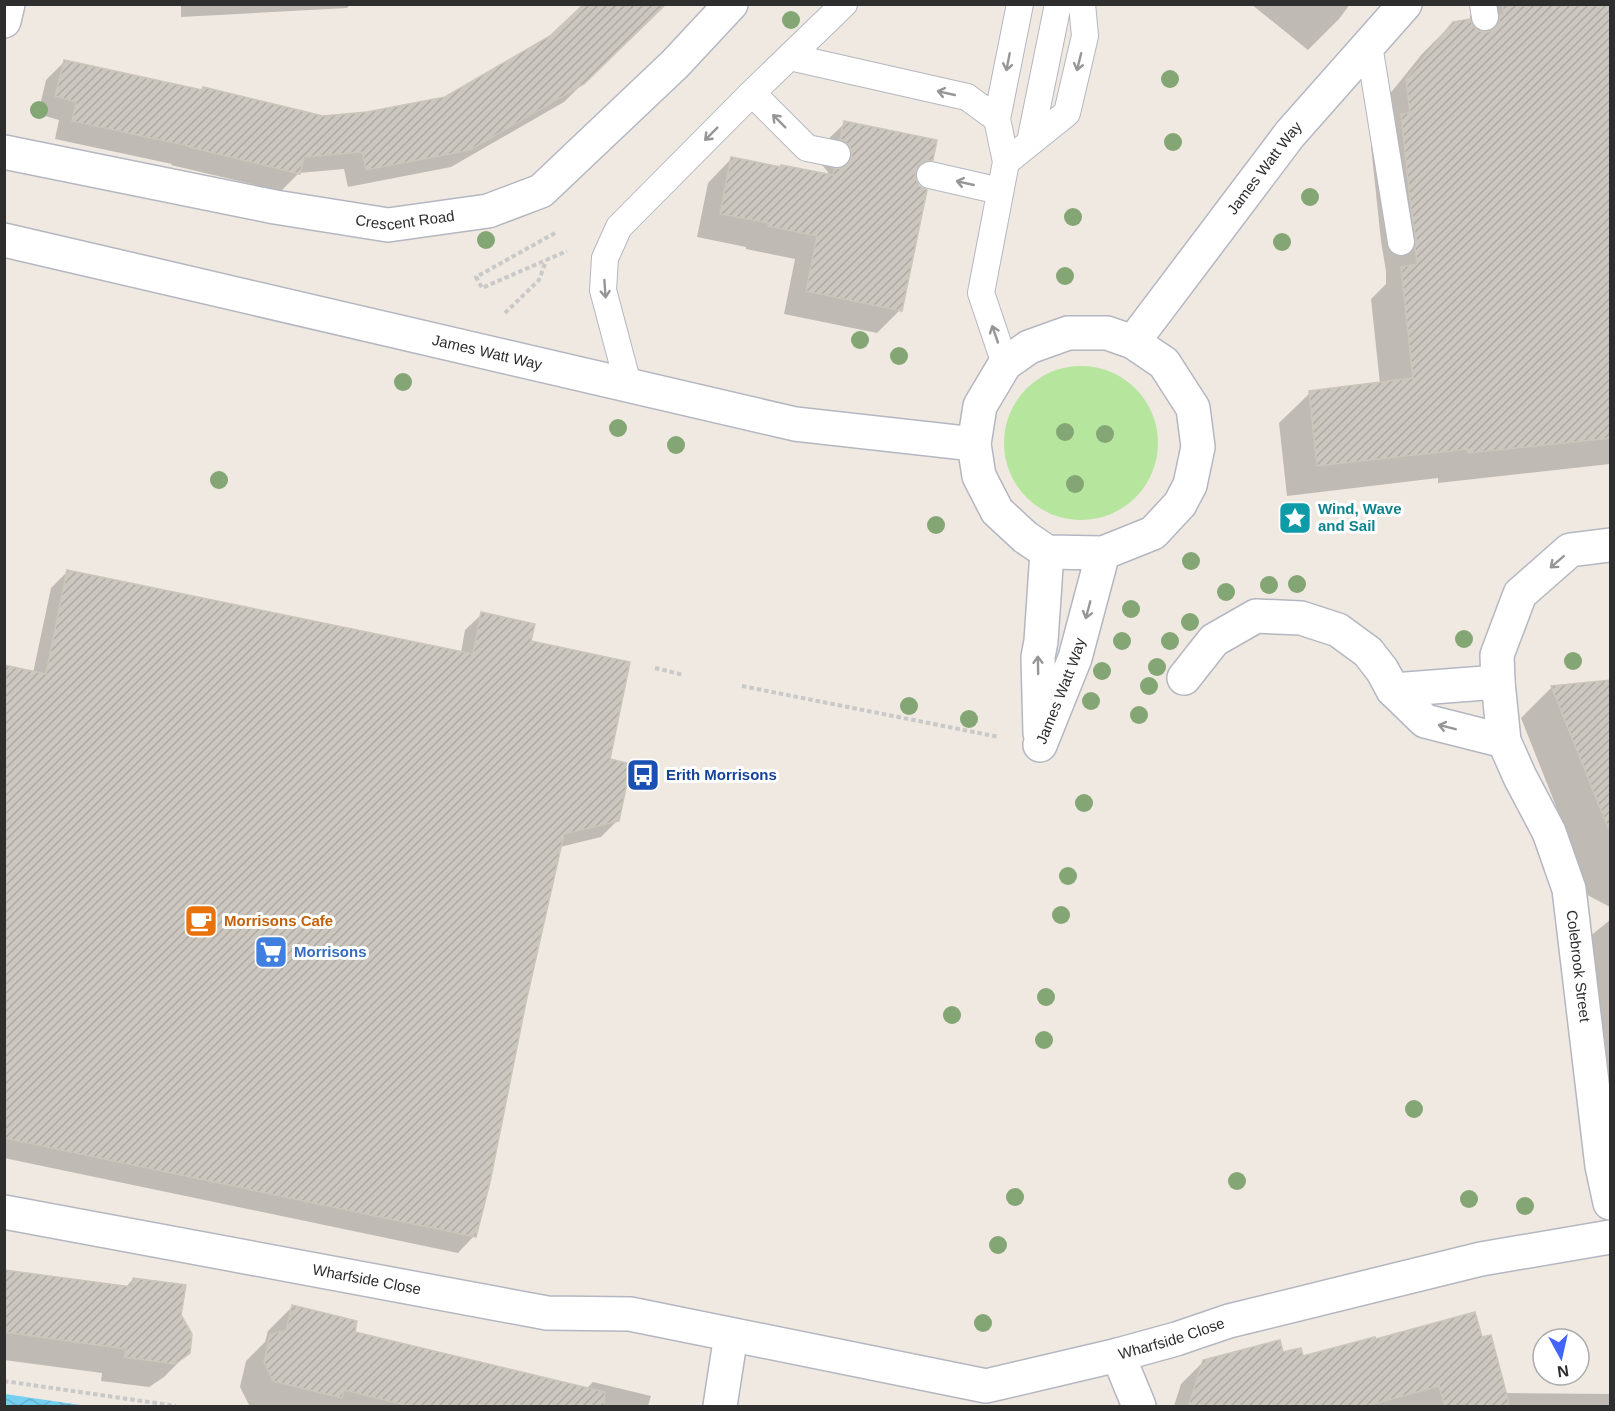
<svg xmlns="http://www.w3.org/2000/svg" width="1615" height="1411" font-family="Arial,sans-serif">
  <defs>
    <pattern id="water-waves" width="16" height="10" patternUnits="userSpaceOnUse" patternTransform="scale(1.5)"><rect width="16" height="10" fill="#75cff0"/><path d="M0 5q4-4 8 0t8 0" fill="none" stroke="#66b2ce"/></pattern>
    <pattern id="building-hatch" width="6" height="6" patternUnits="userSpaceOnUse" patternTransform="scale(1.5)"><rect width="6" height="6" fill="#cbc7bf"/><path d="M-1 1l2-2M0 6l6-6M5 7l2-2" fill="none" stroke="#afaba4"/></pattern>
  </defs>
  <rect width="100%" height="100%" fill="#efe9e1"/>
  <path fill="#b6e59e" d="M1004 443a77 77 0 1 1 154 0a77 77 0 1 1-154 0Z"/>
  <path fill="url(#water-waves)" d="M5,1394l82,12h-82z"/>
  <path fill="#0003" d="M181,4h170l-4,4 -166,9z
    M664,4l-100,98 -113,65 -103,20 -4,-18 -45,4 -18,18 -110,-26 1,-1 -117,-25 4,-19 -21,-6 8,-34 18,-18 137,29 2,-3 120,29 44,-3 78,-16z
    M1251,4h99l-11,15 -31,31z
    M1480,4h130v460l-172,19v-5l-151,18 -8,-73 31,-30 70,-9 -9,-85 15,-15v-13l-5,-30 -10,-95 8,-8 -3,-27 46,-57 31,-31 17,-2v-5z
    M845,123l87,37 -18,17 -14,133 -23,23 -93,-19 11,-55 -49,-10v-2l-49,-10 11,-54 23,-24 48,9 3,-2 46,9v-3l-5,-6 -5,-3 3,-17z
    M68,571l393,82 4,-23 17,-16 47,28 79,118 10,60 -17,17 -41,10 -86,389 -16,17 -454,-95v-491l29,6 18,-85z
    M1610,681v226l-53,-28 16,-30 -52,-131 31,-31z
    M1610,920v233l-47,-188 31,-32z
    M4,1272l121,16 8,-9 47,37 9,36 -25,25 -15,10 -48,-6 1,-8 -98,-13z
    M292,1307l61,26 233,56 7,-7 58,14 -3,10 -399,-1 -9,-18 6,-26 19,-19 3,-11z
    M1481,1339l24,54 105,1v12h-436l7,-22 23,-23 78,-7 20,3 72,-16z"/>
  <path fill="url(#building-hatch)" stroke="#cbc5ba" stroke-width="1.5" d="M584,4h82l-82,80 -114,66 -104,20 -4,-18 -58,5 -4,17 -111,-27v-1l-117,-25 4,-19 -21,-6 9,-36 138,30 1,-3 120,29 44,-4 78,-15 105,-61z
    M1502,4h109v434l-143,15v-4l-151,17 -8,-75 104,-13 -12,-111 16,-3 -2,-17 1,-7 -5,-31 -10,-95 9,-1 -4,-34 47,-57 17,-3 3,7 6,5 9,1 7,-4 4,-5 1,-8h4z
    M844,121l93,19 -4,20 -7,1 -7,3 -4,8 1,7 3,7 8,4 -25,121 -96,-20 11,-55 -49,-10 1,-3 -49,-9 11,-57 50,10v-2l52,10 1,-6 8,-1 6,-4 4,-6 -1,-9 -5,-7 -6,-3z
    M67,570l406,84 8,-42 54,12 -4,17 99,21 -20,97 21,5 -12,57 -55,13 -38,168 -36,180 -14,55 -472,-99v-473l42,9z
    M1611,680v149l-2,1 -58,-144z
    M4,1270l128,17 1,-9 53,7 -5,30 11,19 -2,19 -15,11 -51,-7 2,-8 -122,-17z
    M292,1305l65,16 -2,11 250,60 -1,15h-191l-69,-17 -2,8 -69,-17 -9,-19 6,-27 16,-5z
    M1475,1312l7,25 9,-2 19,72h-65l-6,-21 -76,21h-175l15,-47 77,-20 3,12 18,-4 2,8 72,-19 1,2z"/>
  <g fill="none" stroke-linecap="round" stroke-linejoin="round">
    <g stroke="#b4b7c1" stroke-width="28">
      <path id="lane" d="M1483,4l2,13
        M1369,45l32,197
        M790,57l177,40 30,22
        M752,93l55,55 30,6
        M1030,142l28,-138
        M1006,162l61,-49 18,-77 -3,-32
        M930,175l70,16
        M1005,364l-24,-71 25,-131 -9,-43 23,-115
        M628,384l-25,-94 2,-32 14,-31 133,-134 92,-89"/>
    </g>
    <g stroke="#b4b7c1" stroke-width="36">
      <g id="street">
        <path d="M4,21l4,-17"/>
        <path id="s1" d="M4,152l271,55 113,18 100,-14 53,-20 134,-127 56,-60"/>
        <path id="s2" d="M4,240l791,184 179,20"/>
        <path d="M1068,333h39l26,9 31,21 29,45 5,39 -8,38 -10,19 -27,29 -50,20 -56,-1 -22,-15 -28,-26 -18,-35 -5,-32 6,-38 25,-42 24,-17z"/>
        <path id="s3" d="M1133,342l157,-208 115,-130"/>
        <path id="s4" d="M1610,545l-40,5 -50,44 -23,61 1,27 6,59 16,36 29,55 20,57 33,277 8,37"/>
        <path d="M1184,678l30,-38 42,-24 45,2 37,12 30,22 14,18 11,20 32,31 79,20"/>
        <path d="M1393,690l105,-8"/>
        <path d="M1040,733l-2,-76 3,-16 6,-89"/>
        <path id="s5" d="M1040,745l35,-87 28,-105"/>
        <path id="s6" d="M4,1212l543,101 83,1 356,72 132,-31 58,-16 53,-18 252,-62 129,-22"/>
        <path d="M1118,1355l21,51"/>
        <path d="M720,1406l11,-71"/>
      </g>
    </g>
    <path stroke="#c9c9c9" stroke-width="4" stroke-dasharray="4.5 3" stroke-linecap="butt" d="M555,233l-79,44 6,11 85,-37
      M505,313l34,-33 7,-19
      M655,668l29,7
      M742,686l257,51
      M4,1381l172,25"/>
    <use href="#lane" stroke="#fff" stroke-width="26"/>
    <use href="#street" stroke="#fff" stroke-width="33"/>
  </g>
  <g fill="#84a574">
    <circle cx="791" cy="20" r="9"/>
    <circle cx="1170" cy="79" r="9"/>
    <circle cx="39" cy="110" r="9"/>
    <circle cx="1173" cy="142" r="9"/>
    <circle cx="1310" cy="197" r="9"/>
    <circle cx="1073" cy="217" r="9"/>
    <circle cx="486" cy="240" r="9"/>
    <circle cx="1282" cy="242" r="9"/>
    <circle cx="1065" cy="276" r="9"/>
    <circle cx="860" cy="340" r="9"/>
    <circle cx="899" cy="356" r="9"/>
    <circle cx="403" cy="382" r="9"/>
    <circle cx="618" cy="428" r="9"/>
    <circle cx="1065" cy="432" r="9"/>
    <circle cx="1105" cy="434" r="9"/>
    <circle cx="676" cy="445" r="9"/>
    <circle cx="219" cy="480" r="9"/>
    <circle cx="1075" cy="484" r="9"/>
    <circle cx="936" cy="525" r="9"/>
    <circle cx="1191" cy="561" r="9"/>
    <circle cx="1297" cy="584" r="9"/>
    <circle cx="1269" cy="585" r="9"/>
    <circle cx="1226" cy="592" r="9"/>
    <circle cx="1131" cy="609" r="9"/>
    <circle cx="1190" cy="622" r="9"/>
    <circle cx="1464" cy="639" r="9"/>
    <circle cx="1122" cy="641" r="9"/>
    <circle cx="1170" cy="641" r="9"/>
    <circle cx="1573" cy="661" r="9"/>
    <circle cx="1157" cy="667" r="9"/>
    <circle cx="1102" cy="671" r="9"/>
    <circle cx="1149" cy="686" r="9"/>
    <circle cx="1091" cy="701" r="9"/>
    <circle cx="909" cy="706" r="9"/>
    <circle cx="1139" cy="715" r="9"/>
    <circle cx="969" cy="719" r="9"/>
    <circle cx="1084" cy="803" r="9"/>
    <circle cx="1068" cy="876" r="9"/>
    <circle cx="1061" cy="915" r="9"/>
    <circle cx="1046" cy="997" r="9"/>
    <circle cx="952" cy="1015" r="9"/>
    <circle cx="1044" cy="1040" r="9"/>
    <circle cx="1414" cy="1109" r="9"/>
    <circle cx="1237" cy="1181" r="9"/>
    <circle cx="1015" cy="1197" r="9"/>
    <circle cx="1469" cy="1199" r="9"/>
    <circle cx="1525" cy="1206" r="9"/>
    <circle cx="998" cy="1245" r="9"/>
    <circle cx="983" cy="1323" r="9"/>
  </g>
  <defs><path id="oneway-shaft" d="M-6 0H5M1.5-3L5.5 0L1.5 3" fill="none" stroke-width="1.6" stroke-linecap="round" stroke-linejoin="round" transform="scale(1.5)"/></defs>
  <g stroke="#969696">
    <use href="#oneway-shaft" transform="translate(1008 62) rotate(101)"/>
    <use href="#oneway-shaft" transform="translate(1079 62) rotate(104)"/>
    <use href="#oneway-shaft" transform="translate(946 93) rotate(-167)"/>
    <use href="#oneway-shaft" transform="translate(779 121) rotate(-135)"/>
    <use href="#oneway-shaft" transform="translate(711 134) rotate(135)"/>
    <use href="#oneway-shaft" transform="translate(965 183) rotate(-167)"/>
    <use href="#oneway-shaft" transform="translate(605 289) rotate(86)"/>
    <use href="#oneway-shaft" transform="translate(995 334) rotate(-109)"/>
    <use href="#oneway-shaft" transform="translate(1557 562) rotate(139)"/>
    <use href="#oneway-shaft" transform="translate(1088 610) rotate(105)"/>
    <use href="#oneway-shaft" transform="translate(1038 665) rotate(-91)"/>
    <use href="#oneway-shaft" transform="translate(1447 727) rotate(-166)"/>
  </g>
  <defs>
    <g id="sight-square" transform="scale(1.725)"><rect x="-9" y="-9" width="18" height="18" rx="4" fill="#0f9aa8" stroke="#fff"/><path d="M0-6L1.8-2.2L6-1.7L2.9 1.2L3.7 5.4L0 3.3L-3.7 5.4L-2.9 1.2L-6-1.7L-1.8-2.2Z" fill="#fff"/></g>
    <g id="bus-square" transform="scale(1.725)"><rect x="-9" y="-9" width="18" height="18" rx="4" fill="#1a4fb4" stroke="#fff"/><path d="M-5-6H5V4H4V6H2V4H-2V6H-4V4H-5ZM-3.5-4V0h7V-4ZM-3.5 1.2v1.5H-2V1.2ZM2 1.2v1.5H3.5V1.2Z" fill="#fff"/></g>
    <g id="cafe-square" transform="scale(1.725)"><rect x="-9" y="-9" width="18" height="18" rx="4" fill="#e8710a" stroke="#fff"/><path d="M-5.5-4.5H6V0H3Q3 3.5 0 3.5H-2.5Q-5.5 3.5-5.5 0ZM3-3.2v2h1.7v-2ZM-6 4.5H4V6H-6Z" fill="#fff"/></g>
    <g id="supermarket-square" transform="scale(1.725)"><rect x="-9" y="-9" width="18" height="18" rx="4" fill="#3f7fe0" stroke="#fff"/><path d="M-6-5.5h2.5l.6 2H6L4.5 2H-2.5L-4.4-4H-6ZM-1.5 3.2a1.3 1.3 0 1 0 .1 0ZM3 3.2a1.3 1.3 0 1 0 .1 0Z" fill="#fff"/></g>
  </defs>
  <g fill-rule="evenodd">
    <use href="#sight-square" x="1295" y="518"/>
    <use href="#bus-square" x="643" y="775"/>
    <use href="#cafe-square" x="201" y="921"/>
    <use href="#supermarket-square" x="271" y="952"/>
  </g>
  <g text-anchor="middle" stroke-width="6" stroke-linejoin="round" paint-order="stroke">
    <g font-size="15" fill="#2e2e2e" stroke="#fff">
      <text dy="5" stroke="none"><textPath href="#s3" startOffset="218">James Watt Way</textPath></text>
      <text dy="5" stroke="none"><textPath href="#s1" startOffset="408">Crescent Road</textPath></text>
      <text dy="5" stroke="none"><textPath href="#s2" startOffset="496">James Watt Way</textPath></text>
      <text dy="5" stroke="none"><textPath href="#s5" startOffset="58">James Watt Way</textPath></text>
      <text dy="5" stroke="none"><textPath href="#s4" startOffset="498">Colebrook Street</textPath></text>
      <text dy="5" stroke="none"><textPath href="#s6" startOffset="369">Wharfside Close</textPath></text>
      <text dy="5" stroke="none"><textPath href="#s6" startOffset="1190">Wharfside Close</textPath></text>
    </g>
    <g font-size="15" font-weight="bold" fill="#0d838f" stroke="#fff" text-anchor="start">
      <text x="1318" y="514">Wind, Wave<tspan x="1318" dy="17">and Sail</tspan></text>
    </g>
    <g font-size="15" font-weight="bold" fill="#164399" stroke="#fff" text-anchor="start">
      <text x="666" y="780">Erith Morrisons</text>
    </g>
    <g font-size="15" font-weight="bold" fill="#c56008" stroke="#fff" text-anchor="start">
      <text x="224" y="926">Morrisons Cafe</text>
    </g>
    <g font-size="15" font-weight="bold" fill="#366cbe" stroke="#fff" text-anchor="start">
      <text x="294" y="957">Morrisons</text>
    </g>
  </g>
  <rect width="1615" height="1411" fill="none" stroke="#2e2e2e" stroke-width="12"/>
  <g transform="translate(1561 1357) rotate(172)"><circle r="28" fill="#ffffff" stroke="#ababab" stroke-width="1.5"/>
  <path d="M0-4.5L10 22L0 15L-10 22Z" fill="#4264fb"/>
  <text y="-9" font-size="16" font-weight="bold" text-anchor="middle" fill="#2e2e2e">N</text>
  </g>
</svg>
